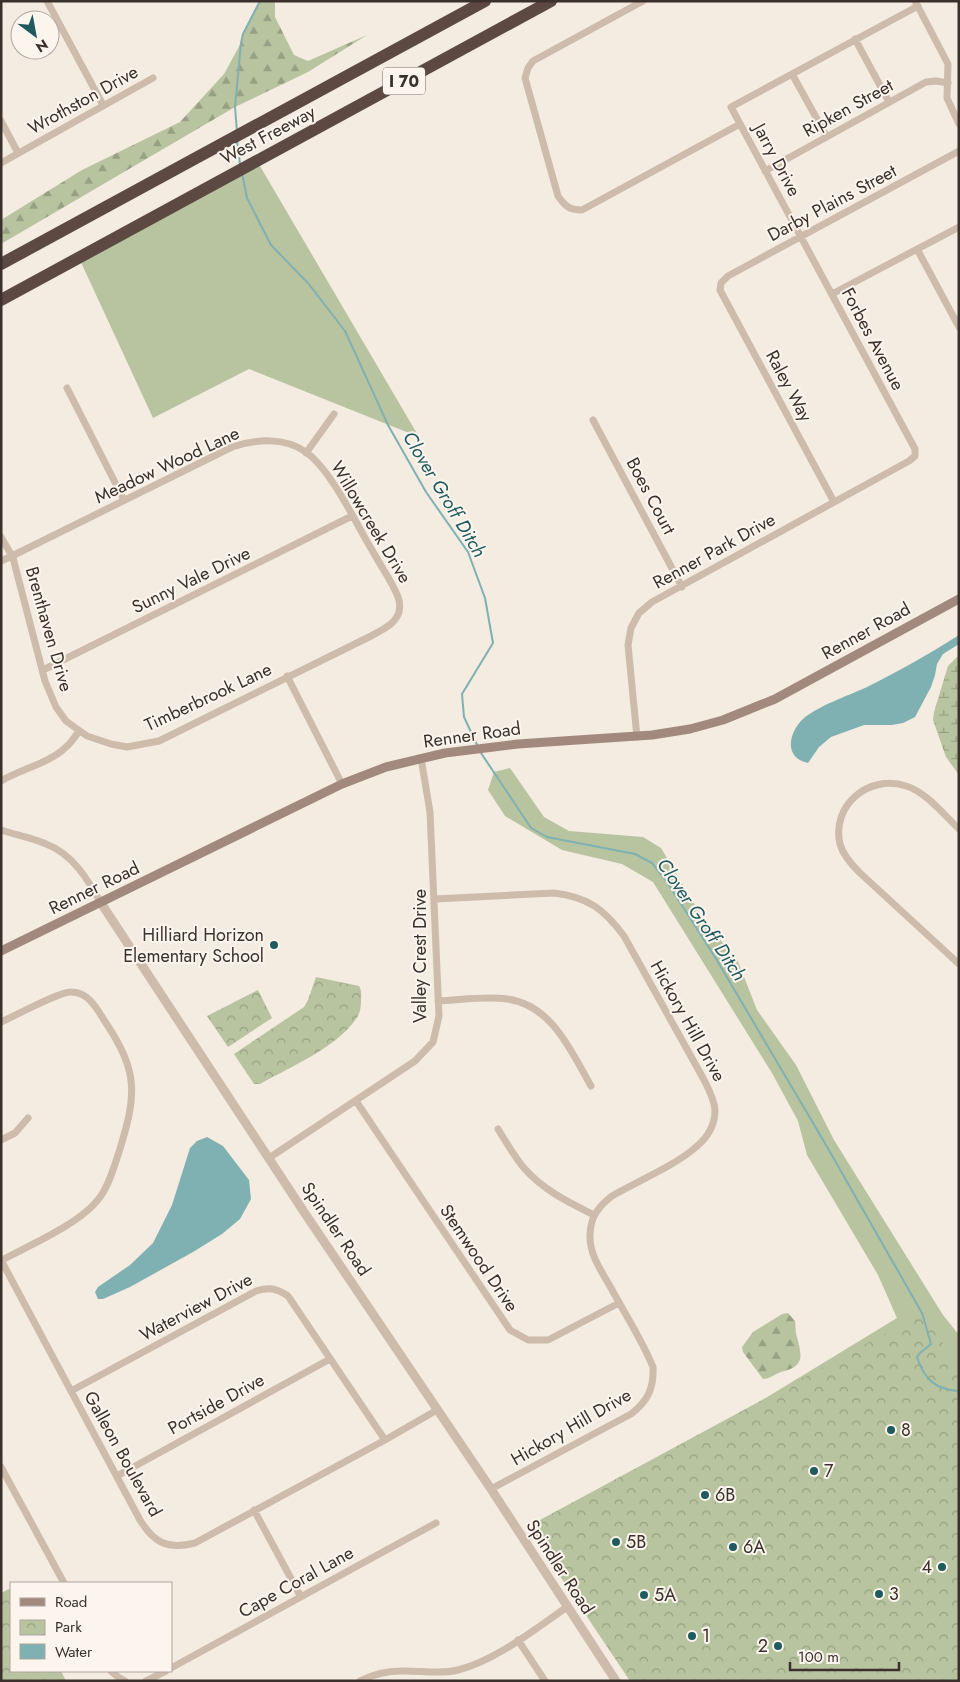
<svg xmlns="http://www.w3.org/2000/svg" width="960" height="1682" font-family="Jost,sans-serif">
  <defs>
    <pattern id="forest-firs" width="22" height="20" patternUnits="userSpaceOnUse" patternTransform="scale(1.25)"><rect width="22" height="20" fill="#b8c4a0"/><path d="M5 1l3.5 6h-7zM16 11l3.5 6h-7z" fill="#97a083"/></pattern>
    <pattern id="wetland-marsh" width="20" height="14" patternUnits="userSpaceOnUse" patternTransform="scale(1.25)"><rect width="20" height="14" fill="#b8c4a0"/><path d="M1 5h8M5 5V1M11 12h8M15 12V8" fill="none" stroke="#97a083"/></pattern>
    <pattern id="park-crowns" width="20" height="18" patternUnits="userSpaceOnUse" patternTransform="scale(1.25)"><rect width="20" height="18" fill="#b8c4a0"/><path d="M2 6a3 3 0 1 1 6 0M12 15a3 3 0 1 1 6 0" fill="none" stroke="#97a083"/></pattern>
  </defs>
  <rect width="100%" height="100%" fill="#f4ebe1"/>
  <path fill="#b8c4a0" d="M257,161l162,276 -170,-68 -96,49 -74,-160z
    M510,768l34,49 25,14 74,6 18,11 46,77 30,34 20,51 39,55 38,75 109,175 16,20v68l-203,1 141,-86 -19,-43 -71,-120 -9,-34 -26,-48 -119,-191 -31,-18 -60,-14 -57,-34 -17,-26 6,-18z"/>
  <path fill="url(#forest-firs)" d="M260,1h15v16l19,38 14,6 59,-26 -59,37 -73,35 -234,137v-24l81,-50 98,-48 44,-48 17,-31 2,-9z
    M788,1313l7,8c1,5 0,11 2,16 5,20 8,29 -16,35 -6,2 -11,7 -18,7l-20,-27 -1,-5 11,-15 29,-18z"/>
  <path fill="url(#wetland-marsh)" d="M959,655v120l-13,-18 -13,-37 1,-8 14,-46z"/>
  <path fill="url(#park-crowns)" d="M316,977l43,9c3,5 2,9 2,15 0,6 -1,13 -5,18 -20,29 -66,48 -96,65h-6l-20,-30 70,-47 4,-7z
    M258,990l14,28 -44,29 -21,-31z
    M925,1312l34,60v309h-329l-103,-154z
    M11,1588v83h50l5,10h-65v-88z"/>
  <path fill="#7fb0b2" d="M959,635v9l-16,10 -6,10 -2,11 -4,12 -16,30 -12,6 -11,2h-28l-33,12 -12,10 -11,16c-25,-5 -19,-31 -5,-44 15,-13 44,-23 62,-31 32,-16 63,-33 94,-53z
    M207,1137l16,9 26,34 2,19 -11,20 -18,15 -29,18 -63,35 -27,12h-5l-3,-7 3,-5 32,-22 23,-22 19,-38 18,-57 7,-7z"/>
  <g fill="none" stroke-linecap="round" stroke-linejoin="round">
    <path stroke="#7fb0b2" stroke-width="2" d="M237,132l-2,-25 6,-64 2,-9 17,-33
      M237,141l3,23
      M242,173l5,25 24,47 37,38 37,48 43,94 38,67 42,60 17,46 8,45 -31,51 2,23 14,30
      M481,753l50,75 16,9 88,17 17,9 15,19 48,75 111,188 96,168 9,31 -11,9 -3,4c7,22 19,33 42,34"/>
    <path stroke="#cdbbac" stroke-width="7" d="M47,1l56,104
      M643,1l-110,60 -5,7 -3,10 33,118c7,10 11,14 24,14l158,-86
      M915,1l33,63 -1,34 12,26
      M855,39l34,63
      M792,74l35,63
      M1,121l17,32
      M1,163l152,-85
      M765,171l161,-89 10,-1 12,2
      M917,249l42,78
      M832,294l127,-67
      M67,388l57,112
      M593,420l89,167
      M306,453l28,-39
      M834,502l-114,-212 1,-7 7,-7 231,-125
      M1,537l11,19 1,2 32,123 11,26 10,14 21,15 24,8 16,3 32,-6 212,-105c10,-6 24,-11 28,-24 1,-5 1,-10 -1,-15 -6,-16 -18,-32 -26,-47 -17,-28 -40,-79 -66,-98 -21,-15 -51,-13 -74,-5l-220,109 -11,5
      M43,670l309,-154
      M287,676l55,108
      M637,737l-9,-92 3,-17 8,-15 13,-11 257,-141 6,-5v-7l-184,-342 187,-101
      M1,781c20,-12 49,-18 65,-34 5,-4 9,-10 13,-16
      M959,829c-16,-15 -33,-37 -53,-43 -37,-12 -75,19 -66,58 3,11 11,20 19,28l100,92
      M1,830c15,5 31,8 45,14 27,10 42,36 55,59
      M435,899l119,-6c34,4 50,16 70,43l79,142c5,10 11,20 12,32 0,15 -8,28 -19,37 -20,18 -60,35 -84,49 -13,10 -22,21 -22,39 -1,19 12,37 21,53 14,26 31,52 42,79 1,21 -5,34 -22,47l-140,75
      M438,1001c23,-1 47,-5 69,-2 45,6 64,52 84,87
      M1,1022c14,-6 57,-30 70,-30 17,0 25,15 33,28 35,52 33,74 15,132 -5,15 -10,33 -19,45 -18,26 -70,48 -98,63
      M356,1101l154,229 18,10h20l71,-37
      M498,1129c8,13 16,27 26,39 19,22 44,34 70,47
      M1,1140l14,-7 13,-15
      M269,1158l146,-97 18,-19 6,-26 -9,-204 -9,-54
      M1,1260l139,260c14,23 28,30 55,23l190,-103 52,-30
      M71,1391l185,-100c13,-4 20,-3 32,5l97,144
      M1,1467l63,116
      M117,1476l213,-117
      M254,1510l47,87
      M518,1640l27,41
      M171,1668l265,-145
      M111,1671l7,6 7,4
      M146,1681l20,-10
      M360,1681c12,-6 26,-10 40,-10 19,-1 39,4 58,-1 37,-9 77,-41 109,-63"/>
    <path stroke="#cdbbac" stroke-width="9" d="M101,903l205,312 185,274 125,192"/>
    <path stroke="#a18a7d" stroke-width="9" d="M1,951l341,-167 44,-17 59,-14 73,-9 134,-9 38,-6 33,-9 52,-21 184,-100"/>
    <path stroke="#5c4a42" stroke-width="12" d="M1,264l484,-263
      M1,300l550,-299"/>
  </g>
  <g fill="#1f5a5e" stroke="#fbf5ee" stroke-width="2">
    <circle cx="274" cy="945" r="5"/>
    <circle cx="891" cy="1430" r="5"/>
    <circle cx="814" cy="1471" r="5"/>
    <circle cx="705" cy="1495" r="5"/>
    <circle cx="616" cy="1542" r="5"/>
    <circle cx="733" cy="1547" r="5"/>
    <circle cx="942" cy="1567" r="5"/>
    <circle cx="879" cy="1594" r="5"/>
    <circle cx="644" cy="1595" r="5"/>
    <circle cx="692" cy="1636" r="5"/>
    <circle cx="778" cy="1646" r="5"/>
  </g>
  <g text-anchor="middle" stroke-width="4" stroke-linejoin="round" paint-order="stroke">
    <rect fill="#fbf5ee" stroke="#756b66" stroke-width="1" x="383" y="67.5" width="42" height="27" rx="4"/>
    <g font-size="16" font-weight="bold" fill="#3b302b">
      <text x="404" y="87">I 70</text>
    </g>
    <g font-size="18" fill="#3b302b" stroke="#fbf5ee">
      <text transform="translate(83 100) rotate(-29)" y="6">Wrothston Drive</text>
      <text transform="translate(848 108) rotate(-29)" y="6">Ripken Street</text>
      <text transform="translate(268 135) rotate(-28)" y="6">West Freeway</text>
      <text transform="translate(777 160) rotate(62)" y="6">Jarry Drive</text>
      <text transform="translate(832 203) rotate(-28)" y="6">Darby Plains Street</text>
      <text transform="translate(873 339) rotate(62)" y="6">Forbes Avenue</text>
      <text transform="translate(789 386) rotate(62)" y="6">Raley Way</text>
      <text transform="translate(167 465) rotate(-25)" y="6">Meadow Wood Lane</text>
      <text transform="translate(651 496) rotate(62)" y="6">Boes Court</text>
      <text transform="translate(371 522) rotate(59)" y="6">Willowcreek Drive</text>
      <text transform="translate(714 551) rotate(-29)" y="6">Renner Park Drive</text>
      <text transform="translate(191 580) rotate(-26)" y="6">Sunny Vale Drive</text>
      <text transform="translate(49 629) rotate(74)" y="6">Brenthaven Drive</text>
      <text transform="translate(866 631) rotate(-29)" y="6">Renner Road</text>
      <text transform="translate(208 697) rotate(-25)" y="6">Timberbrook Lane</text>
      <text transform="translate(472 735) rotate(-8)" y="6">Renner Road</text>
      <text transform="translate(94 888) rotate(-26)" y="6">Renner Road</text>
      <text transform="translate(420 956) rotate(-90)" y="6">Valley Crest Drive</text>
      <text transform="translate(688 1021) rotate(61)" y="6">Hickory Hill Drive</text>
      <text transform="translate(336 1229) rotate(56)" y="6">Spindler Road</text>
      <text transform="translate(479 1258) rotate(56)" y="6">Stemwood Drive</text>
      <text transform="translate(196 1307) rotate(-28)" y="6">Waterview Drive</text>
      <text transform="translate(216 1404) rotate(-29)" y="6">Portside Drive</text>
      <text transform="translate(571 1427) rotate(-30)" y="6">Hickory Hill Drive</text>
      <text transform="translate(123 1454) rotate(61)" y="6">Galleon Boulevard</text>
      <text transform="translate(560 1567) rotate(57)" y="6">Spindler Road</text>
      <text transform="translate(296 1582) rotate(-29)" y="6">Cape Coral Lane</text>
    </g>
    <g font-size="18" fill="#3b302b" stroke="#fbf5ee" text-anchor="start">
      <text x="264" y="941" text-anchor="end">Hilliard Horizon<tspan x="264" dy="21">Elementary School</tspan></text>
      <text x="901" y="1436">8</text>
      <text x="824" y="1477">7</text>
      <text x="715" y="1501">6B</text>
      <text x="626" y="1548">5B</text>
      <text x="743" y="1553">6A</text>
      <text x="932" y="1573" text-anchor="end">4</text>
      <text x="889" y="1600">3</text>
      <text x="654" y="1601">5A</text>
      <text x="702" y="1642">1</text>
      <text x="768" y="1652" text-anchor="end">2</text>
    </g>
    <g font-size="19" font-style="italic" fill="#1f5a5e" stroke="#fbf5ee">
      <text transform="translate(445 494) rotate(59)" y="7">Clover Groff Ditch</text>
      <text transform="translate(702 919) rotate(56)" y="7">Clover Groff Ditch</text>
    </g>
  </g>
  <rect width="960" height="1682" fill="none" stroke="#3b302b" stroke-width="5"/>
  <rect x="10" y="1582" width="162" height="90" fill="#fbf5ee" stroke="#aea6a0"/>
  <rect x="20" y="1598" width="25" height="8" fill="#a18a7d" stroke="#aea6a0"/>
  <text x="55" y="1607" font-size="15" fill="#3b302b">Road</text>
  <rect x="20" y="1620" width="25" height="15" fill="url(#park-crowns)" stroke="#aea6a0"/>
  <text x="55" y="1632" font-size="15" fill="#3b302b">Park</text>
  <rect x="20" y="1644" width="25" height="15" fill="#7fb0b2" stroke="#aea6a0"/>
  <text x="55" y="1657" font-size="15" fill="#3b302b">Water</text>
  <g transform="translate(35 35) rotate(148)"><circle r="24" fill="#fbf5ee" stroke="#aea6a0"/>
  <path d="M0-4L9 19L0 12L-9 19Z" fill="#1f5a5e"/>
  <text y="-8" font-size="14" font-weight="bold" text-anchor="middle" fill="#3b302b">N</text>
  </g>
  <path d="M790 1662v8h109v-8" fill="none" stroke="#3b302b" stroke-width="2.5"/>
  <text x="798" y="1662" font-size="15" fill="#3b302b" stroke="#fbf5ee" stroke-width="4" paint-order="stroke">100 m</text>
</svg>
